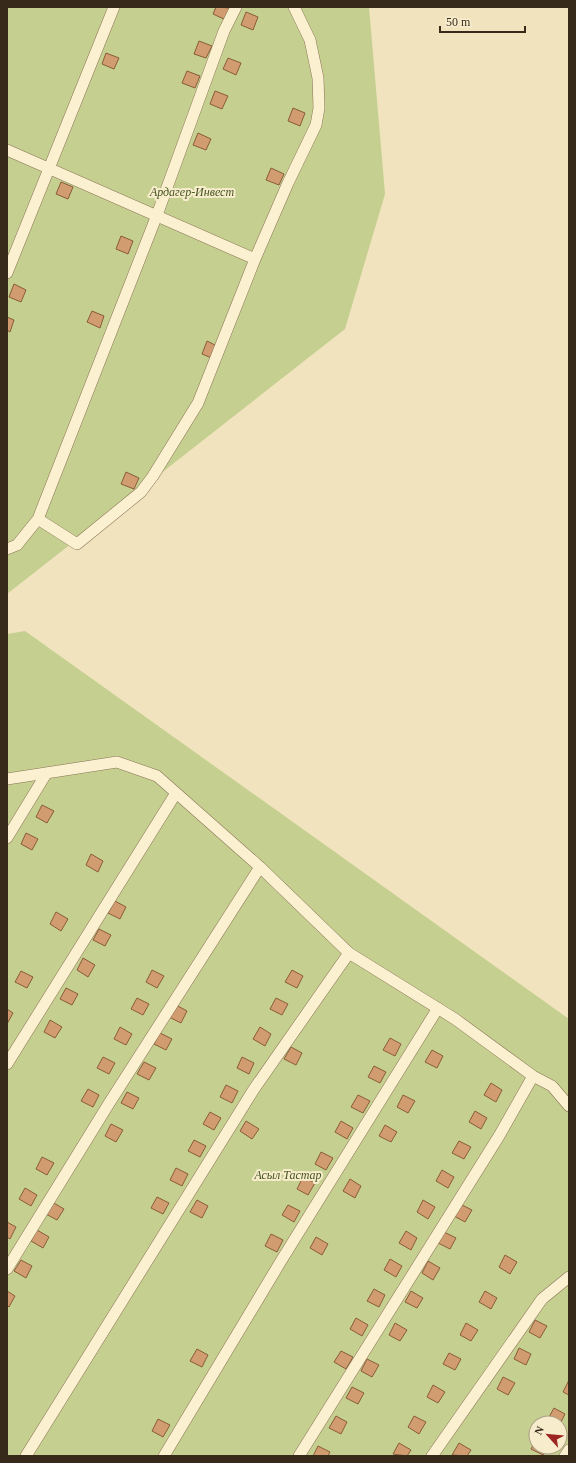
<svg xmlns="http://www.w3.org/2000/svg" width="576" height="1463" font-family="Georgia,serif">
  <rect width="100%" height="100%" fill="#f0e3bd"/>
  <path fill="#c5cf90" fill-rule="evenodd" d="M7,7h362l16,187 -40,135 -338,265z
    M25,631l544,388v437h-562v-822zM536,1423h24v24h-24z"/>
  <path fill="#d19c70" stroke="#8a5c39" d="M216,7l14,1 -4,12 -13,-6z
    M246,12l12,5 -5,13 -12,-5z
    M199,41l13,5 -6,12 -12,-4z
    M106,53l13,5 -5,11 -12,-5z
    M228,58l13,5 -5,12 -13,-6z
    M187,71l13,5 -5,12 -13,-5z
    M215,91l13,5 -6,13 -12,-5z
    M293,108l12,5 -5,13 -12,-5z
    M198,133l13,6 -5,11 -13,-5z
    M271,168l13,6 -5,11 -13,-5z
    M61,182l12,5 -5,12 -12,-5z
    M121,236l12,5 -5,13 -12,-5z
    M14,284l12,6 -5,12 -12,-5z
    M92,311l12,5 -4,12 -13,-6z
    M7,317l7,3 -4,12 -3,-2z
    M207,341l12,6 -5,12 -12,-5z
    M126,472l13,6 -5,11 -13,-5z
    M42,805l12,6 -7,12 -11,-6z
    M26,833l12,6 -6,11 -11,-6z
    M91,854l12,7 -5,11 -12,-7z
    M115,901l11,6 -6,12 -12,-6z
    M56,912l12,7 -7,12 -11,-7z
    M99,929l12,6 -6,11 -12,-6z
    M83,958l12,7 -7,12 -11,-7z
    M152,970l12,6 -7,12 -11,-6z
    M292,970l11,6 -6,12 -12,-6z
    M21,971l12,6 -6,11 -12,-6z
    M66,988l12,6 -6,11 -12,-6z
    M137,998l12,6 -6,11 -12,-6z
    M276,998l12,6 -6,11 -12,-6z
    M176,1005l11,6 -6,12 -12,-6z
    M7,1009l6,4 -6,11z
    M50,1020l12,7 -7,11 -11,-6z
    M120,1027l12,7 -6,11 -12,-6z
    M260,1027l11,7 -6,12 -12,-7z
    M160,1033l12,6 -6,11 -12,-6z
    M390,1038l11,6 -6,12 -12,-6z
    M291,1047l11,6 -6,12 -12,-6z
    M432,1050l11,6 -6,12 -12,-6z
    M103,1057l12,6 -6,11 -12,-6z
    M242,1057l12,6 -5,11 -12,-6z
    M144,1062l12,6 -7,12 -12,-6z
    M374,1066l12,6 -6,11 -12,-6z
    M491,1083l11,7 -6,12 -12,-7z
    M226,1085l12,6 -6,12 -12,-6z
    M88,1089l11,6 -6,12 -12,-6z
    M127,1092l12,6 -6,11 -12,-6z
    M358,1095l12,6 -7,12 -12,-6z
    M403,1095l12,6 -7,12 -11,-6z
    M475,1111l12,7 -6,11 -12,-7z
    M210,1112l11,6 -7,12 -11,-6z
    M246,1121l13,8 -7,10 -12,-8z
    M341,1121l12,7 -6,11 -12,-7z
    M111,1124l12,6 -7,12 -11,-6z
    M385,1125l12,7 -6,10 -12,-6z
    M194,1140l12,6 -6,11 -12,-6z
    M459,1141l12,6 -7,12 -12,-6z
    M321,1152l12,6 -7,12 -11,-6z
    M42,1157l12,6 -7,12 -11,-6z
    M176,1168l12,6 -6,12 -12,-6z
    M442,1170l12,7 -6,11 -12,-7z
    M303,1177l12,6 -7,12 -11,-6z
    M350,1179l11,7 -6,12 -12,-7z
    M25,1188l12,7 -6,11 -12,-7z
    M157,1197l12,6 -6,11 -12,-6z
    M197,1200l11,6 -6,12 -12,-6z
    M423,1200l12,7 -7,12 -11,-7z
    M52,1202l12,7 -7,11 -11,-6z
    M460,1204l12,6 -7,12 -11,-6z
    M288,1205l12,6 -6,11 -12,-7z
    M7,1222l9,5 -6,12 -3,-2z
    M37,1230l12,7 -6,11 -12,-7z
    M406,1231l11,7 -6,12 -12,-7z
    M444,1232l12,6 -6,11 -12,-6z
    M271,1234l12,6 -6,12 -12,-6z
    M316,1237l12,7 -6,11 -12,-7z
    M505,1255l12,7 -7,12 -11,-7z
    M390,1259l12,7 -6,11 -12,-7z
    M21,1260l11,6 -6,12 -12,-7z
    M428,1261l12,7 -7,12 -11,-7z
    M374,1289l11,6 -6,12 -12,-6z
    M7,1291l8,5 -6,11 -2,-2z
    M411,1291l12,7 -6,10 -12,-6z
    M485,1291l12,7 -6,11 -12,-7z
    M356,1318l12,7 -6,11 -12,-7z
    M535,1320l12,6 -7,12 -11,-6z
    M395,1323l12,7 -7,11 -11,-6z
    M466,1323l12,7 -7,11 -11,-6z
    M519,1348l12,6 -5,11 -12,-6z
    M197,1349l11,6 -6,12 -12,-6z
    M341,1351l12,6 -7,12 -12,-7z
    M449,1353l12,6 -6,11 -12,-6z
    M367,1359l12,6 -7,12 -11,-6z
    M503,1377l12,6 -7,12 -11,-6z
    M569,1380v15l-6,-3z
    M433,1385l12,7 -7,11 -11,-6z
    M352,1387l12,6 -6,11 -12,-6z
    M554,1408l11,6 -5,10 -12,-5z
    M336,1416l11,6 -6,12 -12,-6z
    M414,1416l12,6 -7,12 -11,-7z
    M158,1419l12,6 -7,12 -11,-6z
    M536,1440v7h11l-4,8 -12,-6z
    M399,1443l12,7 -4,6 -14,-2z
    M459,1443l12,7 -4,6 -15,-1z
    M318,1446l12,6 -2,4h-15z"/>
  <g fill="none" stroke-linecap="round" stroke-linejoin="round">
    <g stroke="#897355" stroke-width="12">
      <path id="street" d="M7,150l248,109
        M7,273l107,-266
        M38,519l39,25 64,-52 12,-16 45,-73 57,-144 33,-76 28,-58 3,-17 -1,-30 -8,-38 -16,-33
        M7,549l10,-4 21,-26 119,-304 67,-184 12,-24
        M7,779l110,-17 40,14 103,91 89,86 106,66 78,57
        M7,838l39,-64
        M7,1064l169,-271
        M7,1269l101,-164 152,-238
        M26,1456l228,-367 95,-136
        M164,1456l117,-195 157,-253
        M299,1456l200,-320 34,-60 19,10 17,20
        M432,1456l110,-157 27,-22
        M565,1456l4,-6"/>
    </g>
    <use href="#street" stroke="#fbf0d0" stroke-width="11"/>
  </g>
  <g text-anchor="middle" stroke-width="4" stroke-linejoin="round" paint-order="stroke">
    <g font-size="12" font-style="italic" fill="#465520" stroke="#f7edcd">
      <text x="192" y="196">Ардагер-Инвест</text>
      <text x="288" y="1179">Асыл Тастар</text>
    </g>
  </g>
  <rect width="576" height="1463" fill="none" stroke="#382a1b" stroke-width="16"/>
  <g transform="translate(548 1435) rotate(297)"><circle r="19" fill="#f7edcd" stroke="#ab9f86"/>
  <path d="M0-3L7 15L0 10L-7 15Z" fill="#9c2521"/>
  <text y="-6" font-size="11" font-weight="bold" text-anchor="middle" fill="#382a1b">N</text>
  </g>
  <path d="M440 26v6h85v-6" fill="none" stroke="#382a1b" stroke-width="2"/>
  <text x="446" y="26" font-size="12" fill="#382a1b" stroke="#f7edcd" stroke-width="3" paint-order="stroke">50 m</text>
</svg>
